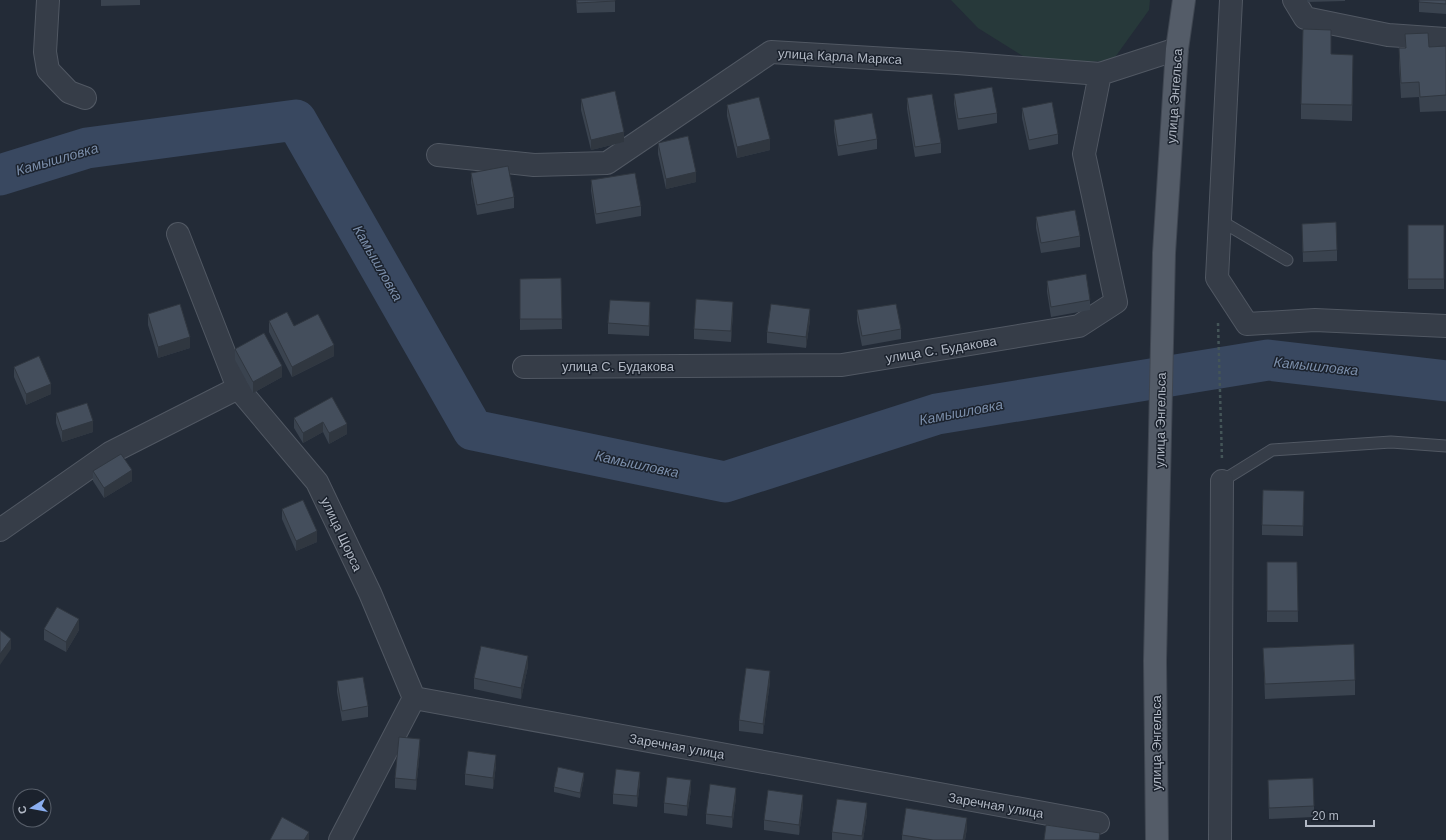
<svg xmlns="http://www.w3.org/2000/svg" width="1446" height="840" font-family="Arial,sans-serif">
  <rect width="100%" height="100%" fill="#232b37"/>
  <path fill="#27393a" d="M951,0h199l-1,10 -36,50 -74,6 -61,-38z"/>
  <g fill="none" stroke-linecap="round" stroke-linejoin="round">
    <path stroke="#394860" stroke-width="41" d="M0,175l87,-27 209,-28 177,310 252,52 212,-68 331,-54 178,21"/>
    <g stroke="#515863" stroke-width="13">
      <path id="lane" d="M1221,221l66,39
        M1222,481l50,-31 119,-8 55,4"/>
    </g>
    <g stroke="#515863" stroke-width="24">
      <path id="street" d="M48,0l-3,52 3,18 21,22 16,6
        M1231,0l-14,278 30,46 68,-4 131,6
        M1294,0l11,18 83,17 58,4
        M438,155l96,10 73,-2 164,-111 186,11 143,11 77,-25
        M178,234l60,154 79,94 53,111 44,105
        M524,367l318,-2 237,-39 37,-24 -32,-148 16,-80
        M0,530l110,-77 128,-65
        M340,840l74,-142 684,125
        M1220,840l2,-359"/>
    </g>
    <g stroke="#3f4651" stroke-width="24">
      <path id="primary" d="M1157,840l-2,-179 9,-408 13,-204 7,-49"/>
    </g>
    <path stroke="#445558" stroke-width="2.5" stroke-dasharray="3 3" stroke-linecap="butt" d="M1218,323l4,137"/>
    <use href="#lane" stroke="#363d48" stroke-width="11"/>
    <use href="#street" stroke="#363d48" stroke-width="22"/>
    <use href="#primary" stroke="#545c68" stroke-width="22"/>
  </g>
  <path fill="#3a434f" d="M101,0h39v5l-39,1z
    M576,0h39v12l-38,1z
    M1307,0h38v1l-38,1z
    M1419,0h27v14l-27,-2z
    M1405,34l24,13 17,-1v65l-26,1 -1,-15 -18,1 -2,-34v-16h6z
    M1331,54l22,16 -1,51 -51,-2v-15z
    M954,94l43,19v10l-39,7 -4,-26z
    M907,98l34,45v10l-26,4 -8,-48z
    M581,99l43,43 -33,8 -10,-40z
    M727,105l43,45 -33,8 -10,-42z
    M1022,108l36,26v10l-29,6 -7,-32z
    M834,120l43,19v10l-39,7 -4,-25z
    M658,143l38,39 -30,7 -8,-35z
    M471,173l43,24v11l-37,7 -6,-32z
    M591,180l50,26v10l-45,8 -5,-33z
    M1036,217l44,19v11l-39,6 -5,-25z
    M1302,224l35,26v11l-34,1z
    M1408,225h36v64h-36z
    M561,278l1,51 -42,1v-51z
    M1047,281l43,19v10l-39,7 -4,-25z
    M857,310l44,19v10l-39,7 -5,-25z
    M733,312l-2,30 -37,-3v-10z
    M650,313l-1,23 -41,-2v-11z
    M148,314l42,34 -32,10 -10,-33z
    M810,320l-4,28 -39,-5v-11z
    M269,321l25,5 40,30 -42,21 -23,-45z
    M235,349l47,28 -29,16 -18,-33z
    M14,367l37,27 -25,11 -12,-28z
    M332,397l15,37 -18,10 -6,-12 -20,11 -9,-15v-10z
    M56,413l37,19 -31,10 -6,-19z
    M93,471l39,10 -28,17 -11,-17z
    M1304,491l-1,45 -41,-1v-10z
    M282,509l35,33 -21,9 -14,-32z
    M1267,562h30l1,60h-31z
    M44,629l35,1 -13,22 -22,-12z
    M1263,648l92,32v15l-90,4z
    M528,666l-7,33 -47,-10v-11z
    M337,681l31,25v11l-26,4 -5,-29z
    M770,682l-7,52 -24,-3v-11z
    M420,749l-4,41 -21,-2v-10z
    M496,765l-3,24 -28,-4v-11z
    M584,778l-4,20 -26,-6v-5z
    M1268,780l46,26v11l-45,2z
    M640,782l-3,25 -24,-3v-10z
    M691,790l-4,26 -23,-3v-10z
    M736,798l-4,30 -26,-4v-10z
    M803,806l-4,29 -35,-5v-10z
    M867,814l-4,26h-31v-8z
    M967,828l-2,12h-63v-5z"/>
  <path fill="#303740" d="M624,132v10l-33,8v-10z
    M770,139v11l-33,8v-11z
    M696,172v10l-30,7v-10z
    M650,302v11l-1,23v-10z
    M733,302v10l-2,30v-11z
    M810,309v11l-4,28v-11z
    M190,337v11l-32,10v-11z
    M334,345v11l-42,21v-10z
    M282,366v11l-29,16v-11z
    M51,384v10l-25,11v-11z
    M93,421v11l-31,10v-11z
    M323,422v10l-20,11v-10z
    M347,424v10l-18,10v-11z
    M132,470v11l-28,17v-10z
    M317,531v11l-21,9v-10z
    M79,619v11l-13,22v-10z
    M11,639v10l-11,16v-11z
    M528,656v10l-7,33v-11z
    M770,671v11l-7,52v-10z
    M420,739v10l-4,41v-10z
    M496,755v10l-3,24v-11z
    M640,772v10l-3,25v-11z
    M584,773v5l-4,20v-5z
    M691,780v10l-4,26v-10z
    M736,788v10l-4,30v-11z
    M803,795v11l-4,29v-10z
    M867,803v11l-4,26h-1z
    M967,818v10l-2,12h-2z
    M309,832v8h-5z"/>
  <path fill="#444e5c" stroke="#303740" d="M577,0h38v1l-38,2z
    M1419,0h27v4l-27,-2z
    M1303,29l28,1v24l22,1 -1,50 -51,-1z
    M1428,33l1,14 17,-1v49l-26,2 -1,-15 -18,1 -2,-35h7l-1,-14z
    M992,87l5,26 -39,6 -4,-25z
    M615,91l9,41 -33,8 -10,-41z
    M932,94l9,49 -26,4 -8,-49z
    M759,97l11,42 -33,8 -10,-42z
    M1052,102l6,32 -29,6 -7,-32z
    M872,113l5,26 -39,7 -4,-26z
    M688,136l8,36 -30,7 -8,-36z
    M508,166l6,31 -37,8 -6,-32z
    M635,173l6,33 -45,8 -5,-34z
    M1075,210l5,26 -39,7 -5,-26z
    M1336,222l1,28 -34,2 -1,-28z
    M1408,225h36v54h-36z
    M1086,274l4,26 -39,7 -4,-26z
    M561,278l1,41h-42v-40z
    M696,299l37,3 -2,29 -37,-2z
    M610,300l40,2 -1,24 -41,-3z
    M180,304l10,33 -32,10 -10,-33z
    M771,304l39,5 -4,28 -39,-5z
    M896,304l5,25 -39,7 -5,-26z
    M287,312l7,14 24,-12 16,31 -42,22 -23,-46z
    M264,333l18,33 -29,16 -18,-33z
    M39,356l12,28 -25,10 -12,-27z
    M332,397l15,27 -18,9 -6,-11 -20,11 -9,-15z
    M87,403l6,18 -31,10 -6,-18z
    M121,454l11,16 -28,18 -11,-17z
    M1263,490l41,1 -1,35 -41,-1z
    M303,500l14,31 -21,10 -14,-32z
    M1267,562h30l1,49h-31z
    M57,607l22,12 -13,23 -22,-13z
    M0,630l11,9 -11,15z
    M1354,644l1,36 -90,4 -2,-36z
    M481,646l47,10 -7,32 -47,-10z
    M746,668l24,3 -7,53 -24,-4z
    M363,677l5,29 -26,5 -5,-30z
    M399,737l21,2 -4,41 -21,-2z
    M468,751l28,4 -3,23 -28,-4z
    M558,767l26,6 -4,20 -26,-6z
    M616,769l24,3 -3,24 -24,-2z
    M667,777l24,3 -4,26 -23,-3z
    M1313,778l1,28 -45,2 -1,-28z
    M710,784l26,4 -4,29 -26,-3z
    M768,790l35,5 -4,30 -35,-5z
    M837,799l30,4 -5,33 -30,-4z
    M906,808l61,10 -4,22h-30l-31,-5z
    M282,817l27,15 -5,8h-34z
    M1046,825l54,8 -1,7h-55z"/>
  <g text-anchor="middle" stroke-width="3" stroke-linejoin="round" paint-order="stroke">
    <g font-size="13" fill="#b1b8c4" stroke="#1b222d">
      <text transform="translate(840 56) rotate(3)" y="5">улица Карла Маркса</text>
      <text transform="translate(1174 96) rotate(-86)" y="5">улица Энгельса</text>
      <text transform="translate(941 349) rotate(-9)" y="5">улица С. Будакова</text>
      <text x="618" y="371">улица С. Будакова</text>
      <text transform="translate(1160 420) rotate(-89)" y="5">улица Энгельса</text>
      <text transform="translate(342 534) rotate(65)" y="5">улица Щорса</text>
      <text transform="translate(1156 743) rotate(-90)" y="5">улица Энгельса</text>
      <text transform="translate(677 746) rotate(10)" y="5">Заречная улица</text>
      <text transform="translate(996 805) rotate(10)" y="5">Заречная улица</text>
    </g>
    <g font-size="14" font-style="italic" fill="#7b8eaa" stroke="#1b222d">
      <text transform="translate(57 159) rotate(-16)" y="5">Камышловка</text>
      <text transform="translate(378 263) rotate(60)" y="5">Камышловка</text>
      <text transform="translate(1316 366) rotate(6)" y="5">Камышловка</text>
      <text transform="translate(961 412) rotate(-11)" y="5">Камышловка</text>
      <text transform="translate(637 464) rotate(12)" y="5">Камышловка</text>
    </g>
  </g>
  <g transform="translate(32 808) rotate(259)"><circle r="19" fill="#1b222d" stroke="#575e69"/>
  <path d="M0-3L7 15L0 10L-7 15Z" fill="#8aaef0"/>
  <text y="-6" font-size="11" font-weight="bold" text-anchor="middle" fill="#b1b8c4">С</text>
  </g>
  <path d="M1306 820v6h68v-6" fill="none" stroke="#b1b8c4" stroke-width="2"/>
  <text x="1312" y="820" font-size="12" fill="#b1b8c4" stroke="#1b222d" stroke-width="3" paint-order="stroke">20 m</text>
</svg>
